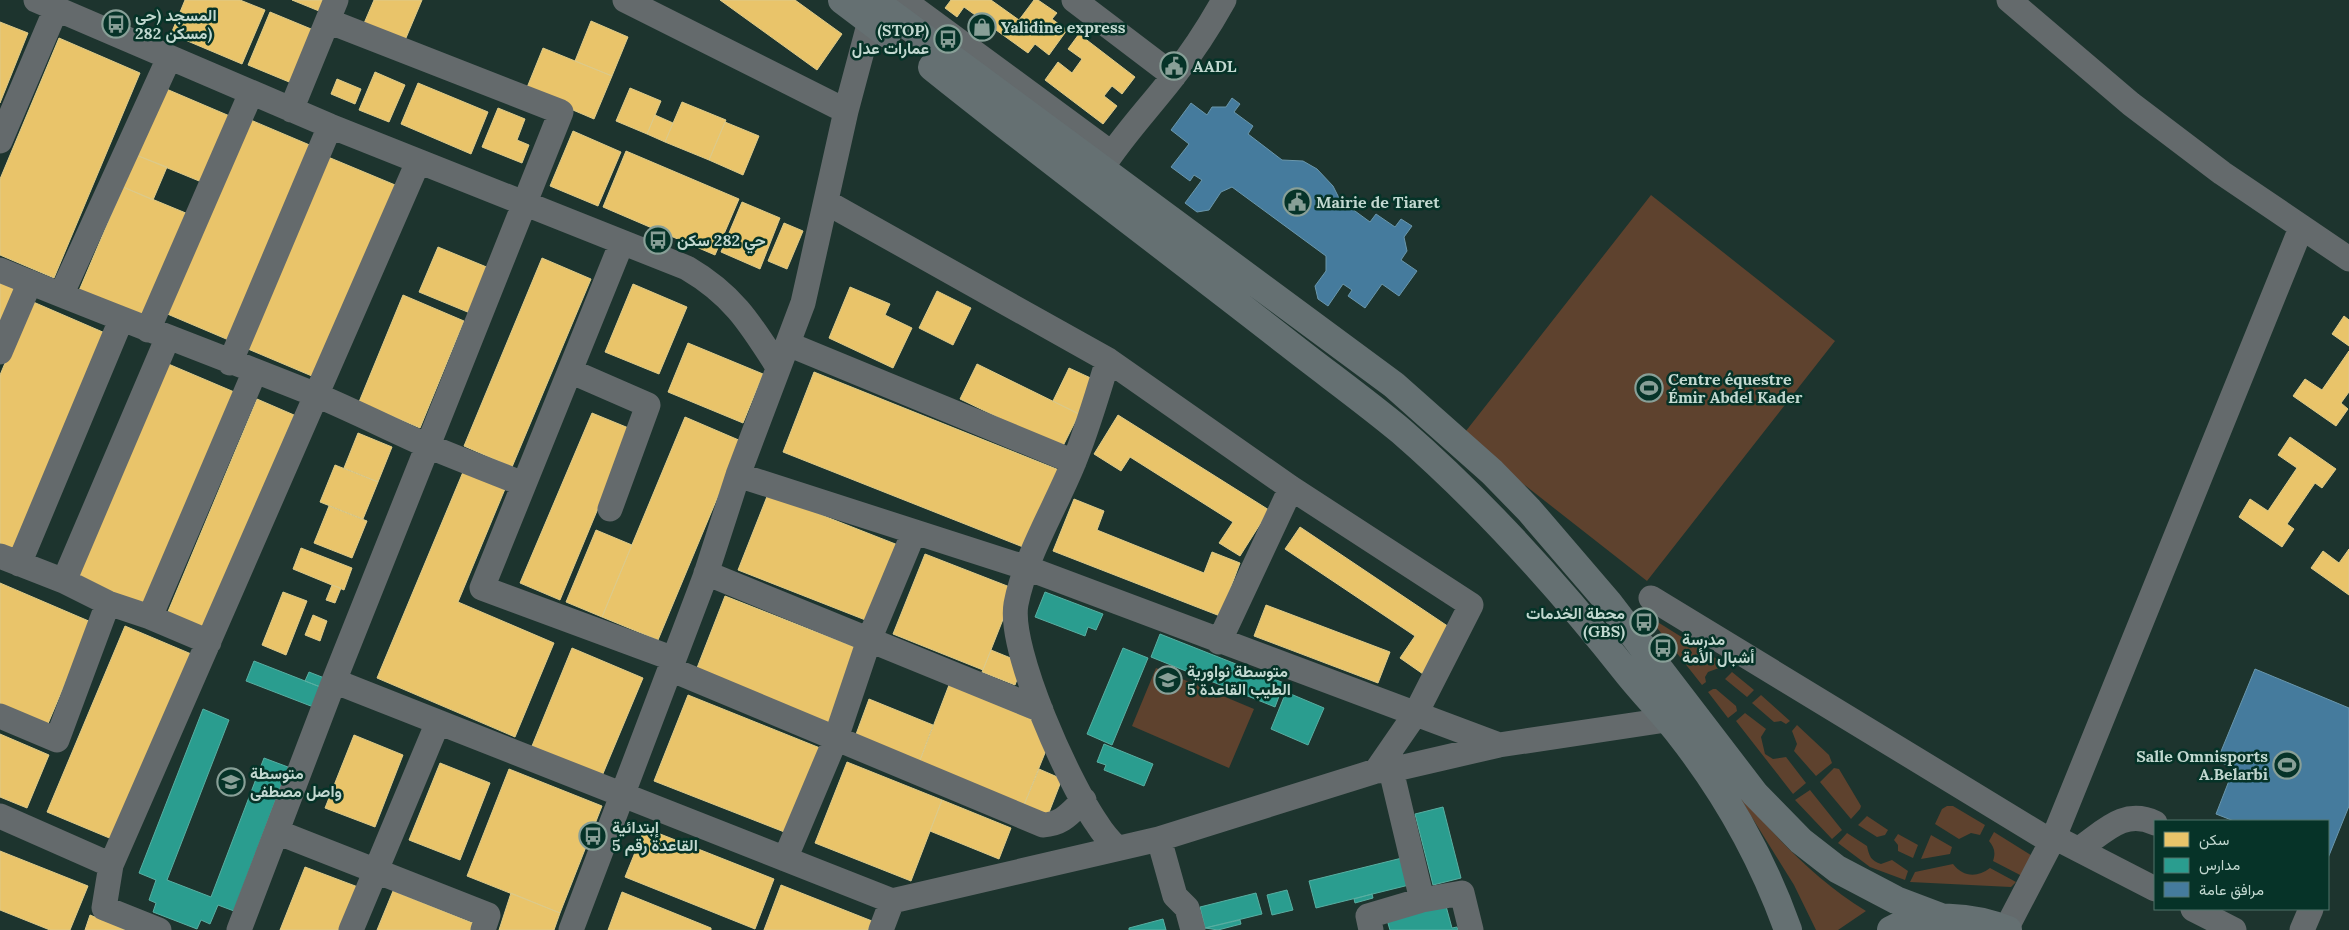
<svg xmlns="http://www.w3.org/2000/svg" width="2349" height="930" font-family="Lora,Vazirmatn,serif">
  <rect width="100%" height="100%" fill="#1d342e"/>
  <path fill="#5e422e" d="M1651,195l184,146 -188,240 -185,-145z
    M1656,621l64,40 2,2 -3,5 -11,4 -3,5 1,5 -4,3 -48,-61z
    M1156,668l98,41 -25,59 -97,-42z
    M1732,672l22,18 -7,7 -22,-18z
    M1713,689h3l20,17 1,5 -9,7 -20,-26z
    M1761,695l29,26 -4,3 -5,-3 -7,1 -22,-19z
    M1745,713l21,16 -5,8 4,17 8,5 13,-2 20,26 -13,11 -57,-73z
    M1797,725l32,30 3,8 -16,13 -22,-25 3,-7 -5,-13z
    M1834,768l5,1 22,37 -1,3 -9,10 -31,-37z
    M1728,779c40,51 83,98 138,132l-28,19h-22l-22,-45z
    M1810,790l32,40 -10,9 -37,-39z
    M1947,806h6l32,19 -5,10 -9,-2 -12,6 -24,-15 7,-15z
    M1867,816l21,14 -3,5 -8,2 -19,-12z
    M1994,832l40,25 -12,19 -29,-15c3,-9 1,-14 -4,-20z
    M1847,833l20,13c2,10 4,15 14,18l11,-4 16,11 -3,9 -35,-13 -32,-24z
    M1898,834l20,11 -5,13 -15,-7v-6l-4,-5z
    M1931,835l21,12 -2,7 -29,5z
    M1953,864c10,13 24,14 37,4l26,14 -5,5 -101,-5 5,-10z"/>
  <path fill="#e9c46a" stroke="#ddca89" d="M185,0h55l25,10 -23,54 -71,-30z
    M292,0h37l-5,13z
    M374,0h48l-19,45 -41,-17z
    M720,0h75l47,34 -25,36z
    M951,0h40l28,20 15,-20h4l19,13 -5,6 15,11 -18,25 -14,-11 -7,9 -64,-46 -7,10 -12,-9z
    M270,12l46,19 -22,53 -46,-19z
    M591,21l37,16 -16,39 -37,-15z
    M0,22l28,11 -28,70z
    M1079,34l56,43 -13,17 -10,-8 -8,10 13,10 -14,18 -58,-44 13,-18 14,11 10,-14 -14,-10z
    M59,38l81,35 -86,205 -54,-23v-76z
    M543,48l69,28 -18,43 -68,-29z
    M375,72l30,13 -16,37 -30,-12z
    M337,79l24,10 -6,15 -24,-10z
    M418,83l70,29 -17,42 -70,-30z
    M164,88l68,29 -28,66 -68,-28z
    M630,88l31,13 -14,33 -31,-13z
    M682,102l44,18 -17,40 -44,-18z
    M498,108l27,11 -8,21 12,5 -7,18 -40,-16z
    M655,115l18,8 -8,19 -18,-8z
    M246,118l66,28 -81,195 -66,-28z
    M725,122l34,14 -16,39 -34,-15z
    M573,131l48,21 -23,54 -48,-20z
    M626,151l113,48 -24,56 -112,-48z
    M136,155l31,12 -14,33 -30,-13z
    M328,157l72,30 -81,192 -71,-30z
    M123,187l70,29 -45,106 -70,-29z
    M742,202l38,16 -20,51 -39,-17z
    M784,223l19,8 -16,38 -19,-8z
    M438,247l51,21 -19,45 -51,-21z
    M542,258l49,21 -79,188 -48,-21z
    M0,283l15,6 -15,37z
    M633,284l54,23 -28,67 -54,-22z
    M850,287l40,17 -5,11 27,13 -19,40 -64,-30z
    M937,291l34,17 -18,37 -34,-17z
    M403,295l61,26 -44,107 -61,-26z
    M31,301l74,32 -93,221 -12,-5v-174z
    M2344,316l5,4v26l-17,-12z
    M688,343l75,31 -20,49 -75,-31z
    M2349,351v41l-8,11 7,6 -12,17 -43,-30 12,-17 17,11z
    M166,363l73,31 -91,218 -73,-31z
    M977,364l102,50 -17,34 -102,-49z
    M1069,368l26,12 -16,34 -26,-13z
    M814,372l245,98 -31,79 -245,-97z
    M257,399l37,16 -90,215 -37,-16z
    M592,413l39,16 -71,171 -40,-17z
    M1118,415l151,95 -29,46 -21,-13 14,-21 -103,-65 -9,14 -27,-17z
    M685,417l56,24 -83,199 -56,-23z
    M358,433l34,14 -14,35 -34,-14z
    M2290,437l46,32 -14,19 -7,-5 -28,41 7,5 -12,18 -43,-30 11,-18 18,12 29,-43 -19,-13z
    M335,465l43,17 -15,37 -43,-17z
    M463,472l42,17 -47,113 96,41 -39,94 -138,-59z
    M768,494l130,51 -30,76 -130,-51z
    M1074,499l30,12 -7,19 107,43 8,-21 28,11 -20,53 -167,-65z
    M329,506l38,15 -15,37 -38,-15z
    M1300,527l152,102 -29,45 -23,-16 15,-22 -130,-87z
    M596,530l36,15 -30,72 -36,-15z
    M301,548l51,20 -8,22 -51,-21z
    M2349,549v46l-38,-27 12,-17 16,12z
    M925,554l90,35 -32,81 -90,-36z
    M0,583l91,39 -44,104 -47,-20z
    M332,585l9,3 -6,15 -9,-3z
    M283,592l24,9 -21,54 -24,-10z
    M725,596l137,54 -31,78 -136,-55z
    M1266,605l124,47 -12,31 -124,-47z
    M313,615l14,6 -7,20 -15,-6z
    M125,626l71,30 -77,186 -72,-30z
    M572,648l71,30 -41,98 -70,-30z
    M991,650l32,13 -8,22 -33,-13z
    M949,685l82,34 16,29 -23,57 -105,-42z
    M688,695l137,55 -33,85 -138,-54z
    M869,699l64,26 -14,38 -64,-26z
    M0,734l49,21 -22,53 -27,-11z
    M354,735l49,20 -28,72 -50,-19z
    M847,762l95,38 -31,81 -96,-38z
    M440,763l50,20 -30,77 -51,-20z
    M509,769l93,37 -42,107 -93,-37z
    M1039,769l23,10 -14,36 -24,-10z
    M942,800l69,28 -12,31 -69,-28z
    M645,828l129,51 -19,50 -130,-52z
    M0,851l88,35 -18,44h-20l-50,-20z
    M305,867l53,20 -17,43h-61z
    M781,885l91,36 -4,9h-104z
    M393,891l85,34 -2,5h-99z
    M622,892l89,36v2h-103z
    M511,893l49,20 -6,17h-55z
    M90,915l37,15h-42z"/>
  <path fill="#2a9d8f" stroke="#58afa2" d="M1045,592l58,22 -7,16 -8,-3 -3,9 -50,-19z
    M1160,634l124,49 -9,24 -124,-50z
    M1123,648l25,10 -36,87 -25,-11z
    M254,661l69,27 -7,20 -70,-27z
    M309,672l18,7 -4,9 -18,-7z
    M1286,692l38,16 -16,37 -37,-16z
    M203,709l26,11 -62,160 44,17 53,-139 24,9 -54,144 -16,-6 -8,19 -9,-4 -4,9 -44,-17 3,-9 -7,-3 7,-20 -17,-7z
    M1104,744l49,20 -9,22 -40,-16 2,-5 -9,-3z
    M1443,807l18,71 -28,7 -18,-71z
    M1402,858l7,27 -93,23 -7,-27z
    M1287,890l6,20 -21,5 -5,-20z
    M1256,893l6,21 -57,14 -5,-21z
    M1372,894l1,4 -18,5 -1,-4z
    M1446,906l6,22 5,-1 1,3h-68l-3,-10z
    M1163,919l3,11h-37v-2z
    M1240,920l1,4 -23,6 -13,-2z"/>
  <path fill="#457b9d" stroke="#6a97ac" d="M1232,98l8,6 -6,8 19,14 -5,8 34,26 21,1 14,8 16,17 7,14 30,22 6,-8 19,13 6,-8 11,7 -8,11 3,14 -6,9 16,11 -18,25 -17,-12 -17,24 -17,-12 4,-6 -9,-6 -15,22 -10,-7 -3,-13 11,-15v-15l-94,-69 -11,5 -12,18 -12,2 -12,-9 17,-23 -8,-5 -4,6 -19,-14 18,-23 -18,-14 20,-27 16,12 5,-8h14z
    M2255,669l94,39v98l-21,52v-37h-94l-18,-7 18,-46 -17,-7z"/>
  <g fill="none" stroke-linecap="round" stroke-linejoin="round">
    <path stroke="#646a6c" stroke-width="25" d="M36,0l294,126 357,142c46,27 63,55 91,99
      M625,0l221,111
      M903,0l208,153
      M1074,0l100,76
      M2009,0l122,104 91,69 127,86
      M291,110l45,-110
      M0,141l56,-132
      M1102,168c21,-33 48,-61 71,-91 19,-24 36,-50 51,-77
      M826,202l282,158 183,128 180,117 -55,108 -40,58
      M622,242l-140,346 192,71
      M0,270c104,43 209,82 314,124 38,16 76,35 114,52 31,13 63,25 95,38
      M62,293l107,-235
      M148,330l103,-237
      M788,344l286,118
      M0,352l30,-70
      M1108,360c-11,35 -21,71 -35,104 -18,44 -48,93 -57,140 -8,46 54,182 82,221 5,8 12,16 19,23
      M230,363l100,-237
      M570,371l78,34 -38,104
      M738,475l289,93 472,177
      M0,556l64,25 44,22 42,14 59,25
      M19,564l102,-244
      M706,573l335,137
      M64,581l104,-244
      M1651,598l401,244
      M150,617l105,-246
      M1219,642l72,-154
      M670,669l373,156c20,-1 27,-12 41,-25
      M334,681l558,220
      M0,716l57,24 51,-137
      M1391,770l31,130
      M0,816l111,49
      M277,832l211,83 -5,15
      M2054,837l101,52
      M1159,839l16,57 12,12 6,22
      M2079,849c25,-17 45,-41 76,-26
      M785,859l51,-121 33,-98 45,-108
      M2193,909l41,21
      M2006,929l48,-92 247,-609
      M159,930l-55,-22 7,-43 307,-703
      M239,930l95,-249 227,-569 -233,-91
      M351,930l87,-208
      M571,930l134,-353 33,-102 65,-172 43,-192 24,-90
      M881,930l11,-29 267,-62 217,-68 15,-1 108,-25 167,-25
      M1371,930l-3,-14 54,-16 40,-7 9,37
      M2302,930l9,-21"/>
    <path stroke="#657072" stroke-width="28" d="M842,0l45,34
      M873,0l521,385 98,87 37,38 79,92 147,192 46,47 36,28 59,31 45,17
      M932,67c117,94 238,184 357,277 37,29 76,57 112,87 84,73 159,157 228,244 17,21 36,40 52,61 46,59 82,124 107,194
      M1891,930c33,-19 83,-14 117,0"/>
  </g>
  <defs>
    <g id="bus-ring" transform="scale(1.4375)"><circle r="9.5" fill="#063328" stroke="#889f97" stroke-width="1.5"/><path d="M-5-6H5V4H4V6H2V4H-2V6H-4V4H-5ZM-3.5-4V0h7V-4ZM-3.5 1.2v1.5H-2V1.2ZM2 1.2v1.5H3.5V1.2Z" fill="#889f97"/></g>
    <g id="shop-ring" transform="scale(1.4375)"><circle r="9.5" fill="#063328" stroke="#889f97" stroke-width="1.5"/><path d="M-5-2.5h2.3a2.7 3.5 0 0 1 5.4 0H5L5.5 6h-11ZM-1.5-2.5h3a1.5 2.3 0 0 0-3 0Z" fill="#889f97"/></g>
    <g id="civic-ring" transform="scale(1.4375)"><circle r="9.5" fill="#063328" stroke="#889f97" stroke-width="1.5"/><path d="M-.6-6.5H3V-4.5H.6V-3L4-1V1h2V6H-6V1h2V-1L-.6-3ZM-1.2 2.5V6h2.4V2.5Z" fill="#889f97"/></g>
    <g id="stadium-ring" transform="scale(1.4375)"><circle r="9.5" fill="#063328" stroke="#889f97" stroke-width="1.5"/><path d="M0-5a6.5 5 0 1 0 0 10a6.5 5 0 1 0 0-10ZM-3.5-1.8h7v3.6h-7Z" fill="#889f97"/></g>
    <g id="school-ring" transform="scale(1.4375)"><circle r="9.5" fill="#063328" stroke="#889f97" stroke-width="1.5"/><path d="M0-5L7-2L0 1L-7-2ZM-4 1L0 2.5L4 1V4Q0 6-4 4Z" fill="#889f97"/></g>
  </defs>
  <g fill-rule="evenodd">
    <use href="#bus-ring" x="116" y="24"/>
    <use href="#shop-ring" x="982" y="27"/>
    <use href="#bus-ring" x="948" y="39"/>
    <use href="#civic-ring" x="1174" y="66"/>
    <use href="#civic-ring" x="1297" y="202"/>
    <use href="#bus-ring" x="658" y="240"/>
    <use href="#stadium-ring" x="1649" y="388"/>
    <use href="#bus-ring" x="1644" y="622"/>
    <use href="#bus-ring" x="1663" y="648"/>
    <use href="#school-ring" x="1168" y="680"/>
    <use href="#stadium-ring" x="2287" y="765"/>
    <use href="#school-ring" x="231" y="782"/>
    <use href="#bus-ring" x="593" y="836"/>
  </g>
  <g text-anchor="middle" stroke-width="5" stroke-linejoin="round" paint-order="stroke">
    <g font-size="16" font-weight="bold" fill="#c2d8d0" stroke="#063328" text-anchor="start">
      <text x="135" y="21">المسجد (حي<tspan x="135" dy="18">282 مسكن)</tspan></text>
      <text x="1001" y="33">Yalidine express</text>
      <text x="929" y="36" text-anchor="end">(STOP)<tspan x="929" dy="18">عمارات عدل</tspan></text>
      <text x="1193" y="72">AADL</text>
      <text x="1316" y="208">Mairie de Tiaret</text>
      <text x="677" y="246">حي 282 سكن</text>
      <text x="1668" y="385">Centre équestre<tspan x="1668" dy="18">Émir Abdel Kader</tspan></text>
      <text x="1625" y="619" text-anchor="end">محطة الخدمات<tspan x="1625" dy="18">(GBS)</tspan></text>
      <text x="1682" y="645">مدرسة<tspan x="1682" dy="18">أشبال الأمة</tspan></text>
      <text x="1187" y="677">متوسطة نواورية<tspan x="1187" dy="18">الطيب القاعدة 5</tspan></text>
      <text x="2268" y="762" text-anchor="end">Salle Omnisports<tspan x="2268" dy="18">A.Belarbi</tspan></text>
      <text x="250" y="779">متوسطة<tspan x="250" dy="18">واصل مصطفى</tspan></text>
      <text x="612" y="833">إبتدائية<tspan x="612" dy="18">القاعدة رقم 5</tspan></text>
    </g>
  </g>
  <rect x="2154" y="820" width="175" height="90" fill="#063328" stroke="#51756b"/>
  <rect x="2164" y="832" width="25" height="15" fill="#e9c46a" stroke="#51756b"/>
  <text x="2199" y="845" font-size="15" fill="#c2d8d0">سكن</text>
  <rect x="2164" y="858" width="25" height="15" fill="#2a9d8f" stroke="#51756b"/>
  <text x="2199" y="870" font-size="15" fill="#c2d8d0">مدارس</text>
  <rect x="2164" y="882" width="25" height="15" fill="#457b9d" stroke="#51756b"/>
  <text x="2199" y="895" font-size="15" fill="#c2d8d0">مرافق عامة</text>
</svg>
